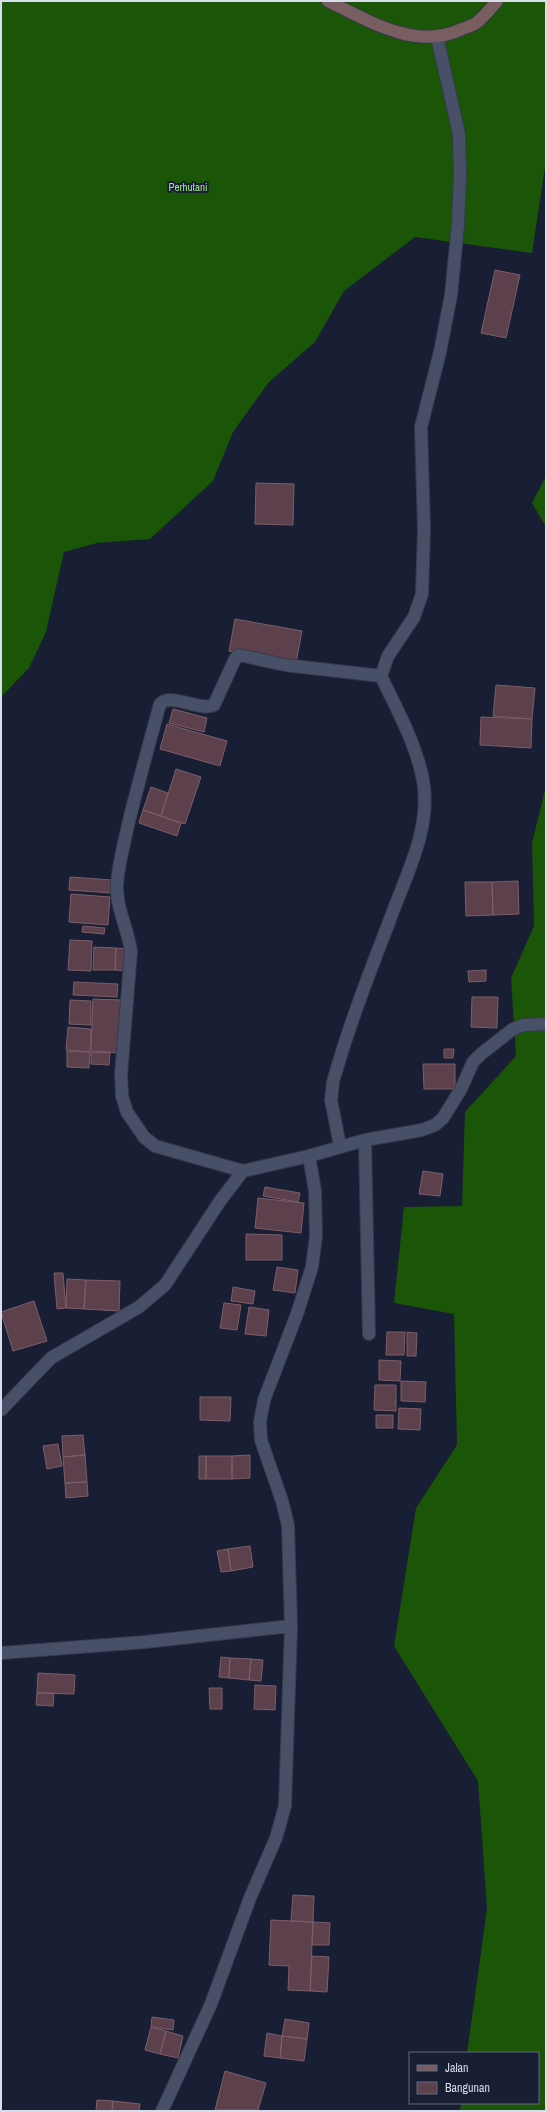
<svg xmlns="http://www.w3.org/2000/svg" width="547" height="2112" font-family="'Archivo Narrow',sans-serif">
  <rect width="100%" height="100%" fill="#181e33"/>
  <path fill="#1b5508" d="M1,1h545v160l-14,92 -117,-16 -71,54 -29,51 -46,40 -36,50 -20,49 -63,58 -53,4 -33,9 -18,80 -17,36 -28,29z
    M546,476v51l-14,-24z
    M546,786v1325h-86l1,-8h77v-50h-71l20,-144 -9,-128 -84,-135 22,-138 41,-63 -3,-131 -60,-11 10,-96 58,-1 3,-94 51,-56 -5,-78 23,-52 -2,-83z"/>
  <path fill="#5c414c" stroke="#7c5e69" d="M495,270l25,5 -14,63 -25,-5z
    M256,483l38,1 -1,41 -38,-1z
    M235,619l67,12 -6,32 -67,-12z
    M496,685l39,3 -3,31 -39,-3z
    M173,709l34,9 -3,14 -35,-9z
    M481,717l51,2 -1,29 -51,-3z
    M167,724l60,17 -7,25 -60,-17z
    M176,769l25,8 -16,47 -24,-8z
    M151,787l17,6 -7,23 -18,-6z
    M143,810l38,13 -4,13 -38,-13z
    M70,877l42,3 -1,13 -42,-3z
    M518,881l1,33 -26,1 -1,-33z
    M465,882h27l1,33 -27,1z
    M71,894l39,3 -2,28 -39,-3z
    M83,926l22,2 -1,6 -22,-2z
    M70,940l22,1 -1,30 -23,-1z
    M94,947l22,1 -1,22h-22z
    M116,948l12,1 -1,22 -12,-1z
    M486,970v11l-17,1 -1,-11z
    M74,982l44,2 -1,13 -44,-2z
    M472,997h26l-1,31 -26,-1z
    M93,999l28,1 -2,53 -28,-2z
    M70,1000l21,1v24l-22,-1z
    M68,1027l23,2 -1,23 -24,-2z
    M444,1049h10l-1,9h-9z
    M67,1051l23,1 -1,16 -22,-1z
    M91,1052l19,1 -1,12 -18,-1z
    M423,1064h32v25h-31z
    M423,1171l20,3 -3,22 -21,-2z
    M265,1187l35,6 -2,9 -35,-6z
    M258,1198l46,5 -3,30 -46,-5z
    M246,1234l36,1v25h-36z
    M277,1267l21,3 -3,23 -22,-3z
    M54,1273h9l3,35 -9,1z
    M67,1279l19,1 -2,29 -18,-1z
    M86,1280l34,1 -1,30 -35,-2z
    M233,1287l22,4 -2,13 -22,-3z
    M34,1301l13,40 -34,10 -12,-39z
    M224,1303l17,2 -4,25 -17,-2z
    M249,1307l20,3 -3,26 -21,-2z
    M387,1332h18l-1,23h-18z
    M407,1332l10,1 -1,23h-9z
    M379,1360l22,1 -1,20 -21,-1z
    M401,1381l25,1 -1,20 -24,-1z
    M375,1385h21v26l-22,-1z
    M200,1397h31l-1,24 -30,-1z
    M399,1408l22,1 -1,21 -22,-1z
    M376,1415h17v13h-17z
    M83,1435l2,20 -22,2 -1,-21z
    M58,1444l4,22 -15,3 -4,-23z
    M85,1455l2,27 -22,1 -2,-26z
    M250,1455v23l-18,1v-23z
    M199,1456h7v23h-7z
    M206,1456h26v23h-26z
    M87,1482l1,14 -22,2 -1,-15z
    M250,1546l3,21 -22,4 -3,-22z
    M228,1549l3,22 -10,1 -4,-21z
    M221,1657l9,1 -1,20 -10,-1z
    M230,1658l21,1 -2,21 -20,-2z
    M251,1659l12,1 -2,21 -12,-1z
    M38,1673l37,2 -1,19 -37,-1z
    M255,1685l21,1 -1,24 -21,-1z
    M209,1688h13v21h-12z
    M37,1693h17l-1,13 -17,-1z
    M293,1895l21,1 -1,26 -22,-1z
    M271,1920l42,2 -3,69 -22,-1 1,-24 -20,-1z
    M313,1922l17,1 -1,22h-17z
    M312,1956l17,1 -2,35 -17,-1z
    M152,2017l22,3 -1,10 -22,-3z
    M285,2019l24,4 -2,16 -25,-3z
    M151,2027l15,4 -6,23 -15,-4z
    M166,2031l17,5 -5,22 -18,-4z
    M267,2033l15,3 -2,22 -16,-2z
    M282,2036l25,3 -3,22 -24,-3z
    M225,2071l41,12 -8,27h-43z
    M97,2100l16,1 -1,10h-16z
    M113,2101l27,3 -1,7h-27z"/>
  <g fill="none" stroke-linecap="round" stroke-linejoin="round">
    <g stroke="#373a4c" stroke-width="14">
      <path id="street" d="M365,1140l4,194
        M340,1146l-9,-46 2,-18c15,-54 36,-108 56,-160 16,-45 43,-93 34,-142 -7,-37 -26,-70 -42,-104l7,-20 26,-39 8,-23 2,-65 -3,-102 19,-75 11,-57 7,-70 2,-49 -1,-42 -22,-97
        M243,1171l-88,-25 -11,-9 -17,-25 -5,-16 -1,-21 10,-124c-3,-22 -15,-43 -14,-66 1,-20 7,-40 11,-60 10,-41 21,-81 32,-121 11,-12 40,8 54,1l21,-46 4,-4 46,10 96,11
        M1,1410l50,-52 88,-51 26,-22 55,-84 23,-30 66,-15 56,-16 57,-10 13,-5 8,-7 18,-29 12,-27 8,-8 32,-25 11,-4 22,-1
        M1,1653l144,-11 146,-16
        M162,2111l49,-107 39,-106 26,-60 9,-32 6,-180 -3,-101 -6,-24 -21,-61 -1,-18 4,-22 33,-86 15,-47 4,-31 -1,-45 -6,-35"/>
    </g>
    <g stroke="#373a4c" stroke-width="14">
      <path id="secondary" d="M328,1c41,20 88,50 134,28 5,-2 10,-3 14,-6 8,-6 15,-15 21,-22"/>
    </g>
    <use href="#street" stroke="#485068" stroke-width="12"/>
    <use href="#secondary" stroke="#795e61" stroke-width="12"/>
  </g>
  <g text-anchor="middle" stroke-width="4" stroke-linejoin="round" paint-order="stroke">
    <g font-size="11" fill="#9cea8a" stroke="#181e33">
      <text x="188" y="191">Perhutani</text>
    </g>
  </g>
  <rect width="547" height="2112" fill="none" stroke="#d8ddec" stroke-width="4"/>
  <rect x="409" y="2052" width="130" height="52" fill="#181e33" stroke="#656a7d"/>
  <rect x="417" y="2065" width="20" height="6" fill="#795e61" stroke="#656a7d"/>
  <text x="445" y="2072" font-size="12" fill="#d8ddec">Jalan</text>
  <rect x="417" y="2082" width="20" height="12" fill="#5c414c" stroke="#656a7d"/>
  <text x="445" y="2092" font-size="12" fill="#d8ddec">Bangunan</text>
</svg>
